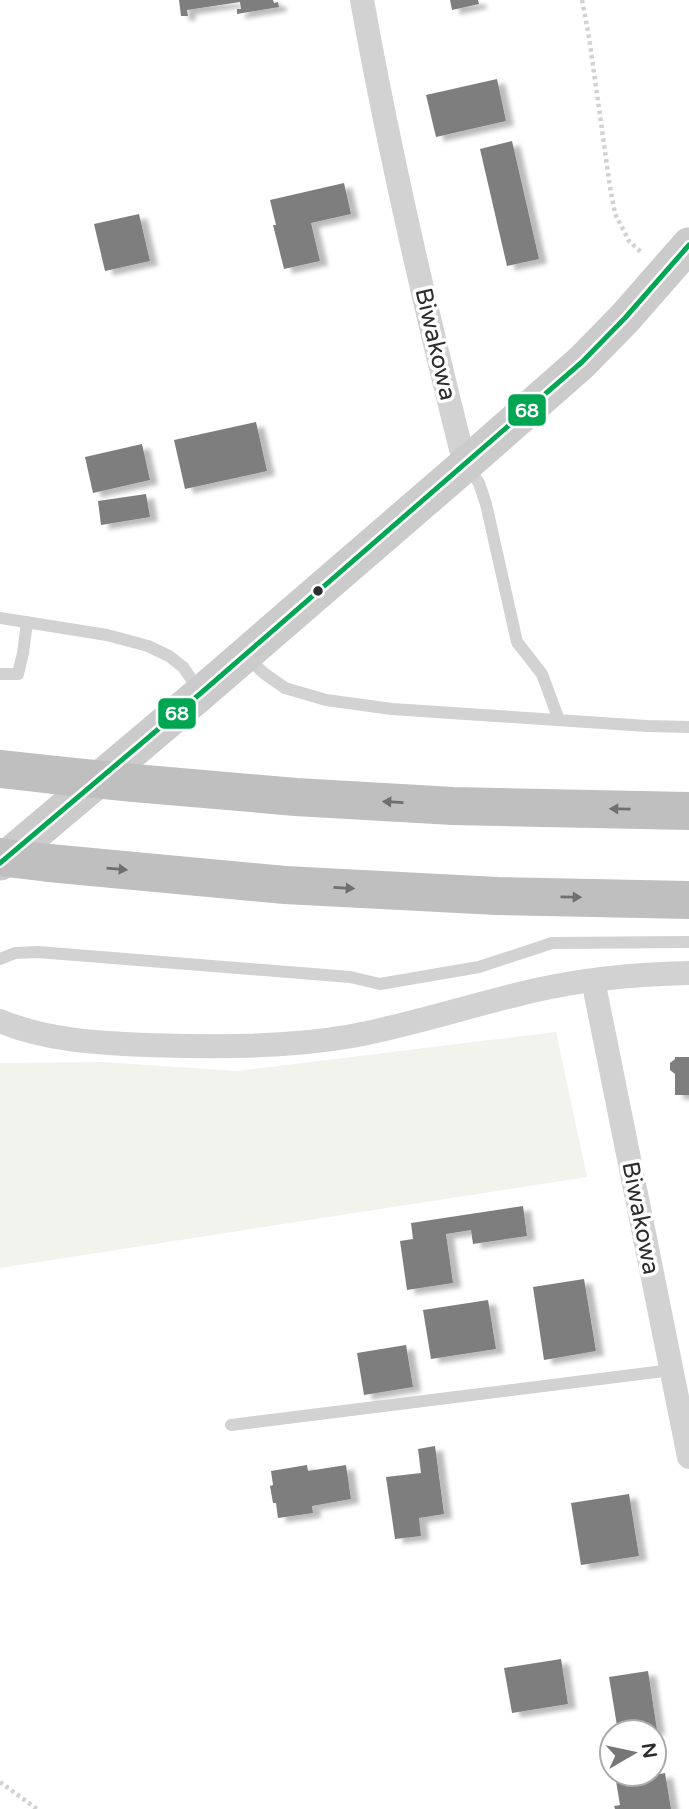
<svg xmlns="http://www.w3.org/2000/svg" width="689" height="1809" font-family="'Varela Round',sans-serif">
  <defs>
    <filter id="shadow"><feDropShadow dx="8" dy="4.5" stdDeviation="2" flood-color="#0004"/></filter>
  </defs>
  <rect width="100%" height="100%" fill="#fff"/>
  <path fill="#f1f3ec" d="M556,1032l31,145 -587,91v-205l103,-1 134,9z"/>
  <path fill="#7e7e7e" filter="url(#shadow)" d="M179,0h94l1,3 4,-1 1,5 -42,7v-5h4l-1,-7 -53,8 1,6h-7z
    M450,0h28l1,4 -27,6z
    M497,79l9,42 -70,16 -10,-42z
    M512,141l27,118 -32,7 -27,-117z
    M344,183l7,31 -40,9 9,38 -36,8 -11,-44h3l-6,-25z
    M139,214l11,47 -45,10 -11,-47z
    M256,422l11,49 -82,18 -11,-49z
    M142,444l8,36 -57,13 -8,-36z
    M146,494l4,23 -49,8 -3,-24z
    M675,1057h14v38h-14v-21l-5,-4v-7l5,-4z
    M523,1206l4,30 -54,8 -2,-14 -25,4 7,49 -46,7 -7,-49 13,-2 -2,-16z
    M584,1279l12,72 -52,9 -11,-73z
    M488,1300l8,49 -65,10 -8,-49z
    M406,1345l7,42 -49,8 -7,-42z
    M435,1446l9,68 -25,4 2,18 -26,3 -9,-62 35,-4 -3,-24z
    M307,1465l1,6 38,-6 5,34 -39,7 1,7 -35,5 -2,-15h-3l-3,-17 3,-1 -2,-14z
    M629,1494l10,62 -58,9 -10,-62z
    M561,1659l7,45 -56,9 -8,-45z
    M648,1671l9,59 -15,2h-24l-9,-55z
    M665,1773l6,36h-56l-1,-3 6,-1 -4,-24z"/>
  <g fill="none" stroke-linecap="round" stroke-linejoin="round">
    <path stroke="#d2d2d2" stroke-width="4.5" stroke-dasharray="3.5 3.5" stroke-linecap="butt" d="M582,0l7,37 21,150 5,27 14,27 13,12
      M0,1782l37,27"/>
    <path stroke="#d2d2d2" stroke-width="12" d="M466,465l13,18 7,21 31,138 25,32 17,46
      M0,618l107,17 41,11 21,10 14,11 16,23
      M245,656l20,18 20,14 41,12 66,9 255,17 42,1
      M0,674h18l5,-21 4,-31
      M0,959l15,-6 23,-1 312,25 30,7 99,-17 73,-24 137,-1
      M231,1425l441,-55"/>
    <path stroke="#d2d2d2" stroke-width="24" d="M362,0c28,156 64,311 103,465
      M593,980l96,477
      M0,1021c45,19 97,22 146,24 68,2 138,3 206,-9 60,-11 119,-31 180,-45 52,-12 104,-17 157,-18"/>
    <path stroke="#cbcbcb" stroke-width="35" d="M0,863l201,-170 264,-228 117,-103 43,-44 64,-73"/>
    <path stroke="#bfbfbf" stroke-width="38" d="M0,769l55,6
      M134,783l162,14 157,9 236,5
      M49,863l236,22 212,11 192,4"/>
    <path stroke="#bfbfbf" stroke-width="38" d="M55,775l79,8
      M0,857l49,6"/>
    <g stroke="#fff" stroke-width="10">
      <path id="bus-1" d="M0,863l201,-170 381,-331 43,-44 64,-73"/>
    </g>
    <use href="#bus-1" stroke="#00a651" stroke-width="5"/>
  </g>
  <defs><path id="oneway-solid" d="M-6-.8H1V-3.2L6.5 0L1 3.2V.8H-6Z" transform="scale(1.75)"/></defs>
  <g fill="#6f6f6f">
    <use href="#oneway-solid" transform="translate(393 802) rotate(-177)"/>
    <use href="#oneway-solid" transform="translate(620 809) rotate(-179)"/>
    <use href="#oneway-solid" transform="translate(117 869) rotate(5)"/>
    <use href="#oneway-solid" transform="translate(344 888) rotate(3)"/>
    <use href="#oneway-solid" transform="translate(571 897) rotate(1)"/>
  </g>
  <circle fill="#2d2d2d" stroke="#fff" stroke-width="2.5" cx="318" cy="591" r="6"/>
  <g text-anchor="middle" stroke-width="7" stroke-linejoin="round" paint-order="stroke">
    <g font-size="24" fill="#2d2d2d" stroke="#fff">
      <text transform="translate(436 344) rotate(77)" y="8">Biwakowa</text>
      <text transform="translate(641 1218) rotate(79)" y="8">Biwakowa</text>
    </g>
  </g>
  <g stroke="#fff" stroke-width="2.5">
    <rect x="507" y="393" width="40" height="34" rx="7" fill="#00a651"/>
    <rect x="157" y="697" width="40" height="33" rx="7" fill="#00a651"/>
  </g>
  <g font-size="19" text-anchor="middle" font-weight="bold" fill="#fff">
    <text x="527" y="417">68</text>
    <text x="177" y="720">68</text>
  </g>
  <g transform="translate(633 1753) rotate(81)"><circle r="33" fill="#ffffff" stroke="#ababab" stroke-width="2"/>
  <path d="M0-5L12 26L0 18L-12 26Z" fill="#767676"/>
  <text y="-10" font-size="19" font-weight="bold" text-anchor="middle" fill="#2d2d2d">N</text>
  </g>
</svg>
